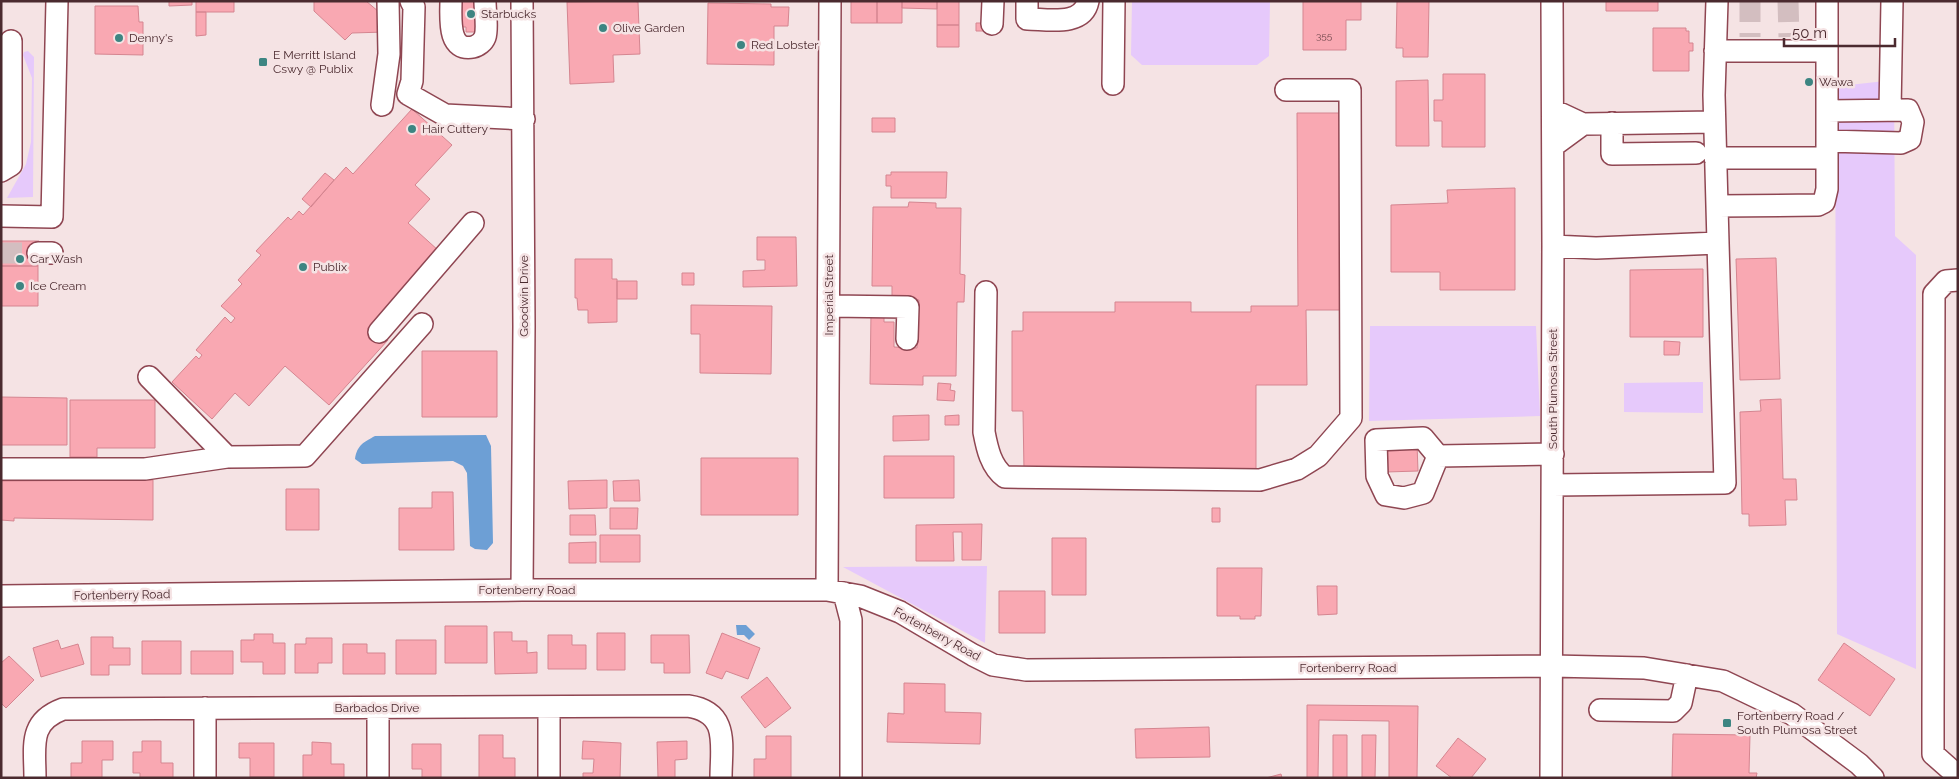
<svg xmlns="http://www.w3.org/2000/svg" width="1959" height="779" font-family="Raleway,sans-serif">
  <rect width="100%" height="100%" fill="#f5e3e4"/>
  <path fill="#e6c9fb" d="M1132,1h138l-1,55 -12,9h-115l-11,-10z
    M28,51l6,6 -1,140 -26,1 19,-34 5,-22 1,-64 -9,-23 1,-3z
    M1894,80l1,156 21,19v414l-79,-35 -2,-550 14,1z
    M1370,326h166l4,90 -171,5z
    M1703,382v31l-79,-1v-29z
    M987,566l-2,77 -142,-76z"/>
  <path fill="#6d9fd5" d="M486,435l5,11 2,97 -6,7 -12,-1 -5,-3 -3,-73 -4,-7 -10,-5 -91,3 -7,-5c2,-14 9,-17 20,-23z
    M736,625h10l9,9 -6,6 -5,-5h-7z"/>
  <path fill="#f9a8b2" stroke="#d58590" d="M169,1h23v4l-23,1z
    M196,1h38v11h-38z
    M314,1h52l19,16v15l-33,1 -7,7 -31,-29z
    M459,1h23v31h-16v-5h-7z
    M633,1l5,1 2,52 -27,1 1,27 -44,2 -3,-82z
    M851,1h26v22h-26z
    M877,1h25v22h-25z
    M902,1h35v8l-35,-1z
    M937,1h22v24h-22z
    M1303,1h58v19h-15v30h-43z
    M1397,1h32l-1,56h-25v-9h-7z
    M1606,1h52v10h-52z
    M708,3l63,1v3h18l-1,19h-14v39l-67,-1z
    M95,6h43l1,16h4v33l-48,-1z
    M196,12h10v23l-10,1z
    M976,23h15v8h-15z
    M937,25h22v22h-22z
    M1653,28h33v3h3v12h4v8h-4v20h-36z
    M1443,74h42v73h-43v-26h-8v-21h9z
    M1428,80l1,66h-33v-65z
    M412,109l40,36 -37,40 15,14 -22,24 31,28 -67,74 16,15 -59,65 -44,-39 -36,40 -14,-13 -23,26 -40,-37 24,-26 3,3 3,-4 -6,-5 29,-33 6,6 4,-5 -14,-12 21,-22 -4,-4 23,-25 -5,-4 32,-34 3,3 8,-9 4,4 43,-48 7,7z
    M1297,113h44l1,197h-36l1,75h-51v84l-232,2 -1,-60h-11v-80h11v-19h92v-10h76v10h60v-6h47z
    M872,118h23v14h-23z
    M891,172h56l-1,26h-55v-12h-5v-11h5z
    M325,173l9,7 -23,27 -9,-8z
    M1515,188v102h-75v-18h-49v-67l57,-2 -1,-13z
    M909,202l27,1v5h25l-1,66 5,1 -1,27h-7l-1,74h-33v9l-53,-1 1,-71 13,1v8h10v25l23,1 2,-48h-27v-14h-20l1,-79h35z
    M757,237h39l1,49 -54,1v-16l22,-1v-10h-8z
    M1,241h38l-1,25h-37z
    M1776,258l4,121 -40,1 -4,-121z
    M575,259h37v20h5v43l-29,1v-13h-10l-1,-12h-2z
    M1,266h37v40h-37z
    M1703,269v68h-73v-67z
    M682,273h12v12h-12z
    M617,281h20v18h-20z
    M691,305l81,1 -1,68 -71,-1v-39h-9z
    M1664,341l16,1 -1,13h-15z
    M422,351h75v66h-75z
    M938,383l13,1 -1,6 5,1 -1,10 -17,-1z
    M1,397l66,1v47h-66z
    M1781,399l2,80h13l1,21h-12l1,25 -37,1v-12h-7l-2,-102 21,-1 -1,-11z
    M70,400h85v48h-58v9h-27z
    M929,415v25l-36,1v-25z
    M959,415v10h-14v-9z
    M1417,444l1,27 -32,1 -2,-27z
    M884,456h70v42h-70z
    M701,458h97v57h-97z
    M153,480v40l-139,-2v3l-13,-1v-39z
    M607,480v28l-38,1 -1,-28z
    M639,480l1,21h-26l-1,-20z
    M286,489h33v41h-33z
    M432,492h21l1,58h-55v-42h33z
    M610,508h28l-1,21h-27z
    M1212,508h8v14h-8z
    M570,515h25l1,20h-26z
    M982,524l-1,36h-19v-28h-9l1,29h-38v-36z
    M600,535h40v27h-40z
    M1052,538h34v57h-34z
    M596,542v21h-27v-20z
    M1217,568h45l-1,48h-6v3h-15v-3h-23z
    M1317,586h20v28l-19,1z
    M999,591h46v42h-46z
    M445,626h42v37h-42z
    M494,632h18v9h15v12l10,-1v21l-42,1z
    M597,633h28v37h-28z
    M722,633l38,15 -12,31 -22,-8 -4,8 -16,-6z
    M254,634h19v9h12v31h-22v-12h-22v-22h13z
    M548,635h24v10h14v24h-38z
    M651,635h38l1,38h-26v-10h-13z
    M91,637h22v11h17v17h-21v10h-18z
    M306,638h26v25h-14v10h-23v-29h11z
    M58,640l3,9 17,-5 6,20 -43,13 -8,-29z
    M396,640h40v34h-40z
    M142,641h39v33h-39z
    M1844,643l51,36 -25,37 -52,-36z
    M343,644h24v9h18v21h-42z
    M191,651h42v23h-42z
    M9,656l25,24 -28,28 -5,-5v-40z
    M767,677l24,31 -26,20 -24,-31z
    M904,683l41,1v28l36,1 -1,31 -93,-2 1,-29 16,1z
    M1307,705l111,1 -1,72h-28v-57l-70,-1 -1,58h-11z
    M1209,727l1,30 -74,1 -1,-29z
    M1673,734l77,1 -1,38h8l-1,5h-84z
    M479,735h24v23h12v20h-36z
    M1333,735h14v43h-14z
    M1362,735h14l-1,43h-13z
    M766,736h25v42h-37v-19h12z
    M1458,738l28,21 -15,19h-19l-16,-12z
    M82,741h31v19h-11v18h-31v-15h11z
    M142,741h19v22h12v15h-33v-5h-7v-21h9z
    M583,741l38,2 -1,35h-37v-5h10l1,-14h-12z
    M687,741v18l-12,1v18h-17l-1,-36z
    M312,742l19,1v21h13v14h-41v-23h9z
    M239,743h35v34h-24v-19h-11z
    M412,744h29v34h-19v-9h-10z
    M1281,774l1,4h-16z"/>
  <g fill="none" stroke-linecap="round" stroke-linejoin="round">
    <path stroke="#d3bec0" stroke-width="21" stroke-dasharray="21 11" stroke-linecap="butt" d="M1750,1v36
      M1788,1l1,36
      M1,253h37"/>
    <g stroke="#8f4652" stroke-width="24">
      <path id="minor" d="M451,1c0,16 -4,51 22,46 5,-1 10,-5 12,-10 3,-9 0,-25 0,-36
        M522,1l2,325 -2,264
        M1027,1v18c20,0 56,8 61,-18
        M1717,1l-3,94 4,148
        M992,24l1,-23
        M1715,51h112
        M1113,84l1,-83
        M408,94l37,21 79,4
        M408,94l4,-13 2,-74 -3,-6
        M382,105l7,-51 -1,-53
        M1553,110l30,14 -30,22
        M1890,110l2,-109
        M1827,111l81,-1 5,12 -3,17 -9,4 -74,-2
        M1612,123v31l84,-1
        M1583,124l131,-2
        M1715,158h112
        M1,171l10,-6v-124
        M1717,206l101,-1 6,-3 3,-13v-188
        M1,216l51,1 5,-216
        M38,253h14
        M1958,280l-12,1 -12,13 -1,415v45l25,22
        M986,292l-2,140c3,16 7,35 21,45l255,3 37,-11 21,-13 33,-38 -1,-328h-64
        M829,306l79,1 -1,32
        M379,332l94,-109
        M149,377l78,80 78,-1 117,-132
        M1438,456l-15,37 -19,5 -18,-3 -9,-19 -1,-36 47,-2 15,18 115,-2
        M1,469h144l82,-12
        M1553,485l172,-2 -7,-240 -122,5 -43,-2
        M827,590l3,-589
        M844,593l7,27v158
        M1,596l521,-6h305l33,6 40,16 73,43 20,10 33,5 526,-4 92,2 79,13 69,33 67,50 14,14
        M1600,710l73,1 8,-8 6,-28
        M35,778c0,-32 -7,-56 28,-69l625,-3c42,6 33,39 33,72
        M205,778v-70
        M378,778v-70
        M549,778v-70
        M1551,778l2,-532 -1,-245"/>
    </g>
    <use href="#minor" stroke="#fff" stroke-width="21"/>
  </g>
  <g fill="#3d8582" stroke="#f5e3e4" stroke-width="2">
    <circle cx="471" cy="14" r="5"/>
    <circle cx="603" cy="28" r="5"/>
    <circle cx="119" cy="38" r="5"/>
    <circle cx="741" cy="45" r="5"/>
    <rect x="258" y="57" width="10" height="10" rx="2.5"/>
    <circle cx="1809" cy="82" r="5"/>
    <circle cx="412" cy="129" r="5"/>
    <circle cx="20" cy="259" r="5"/>
    <circle cx="303" cy="267" r="5"/>
    <circle cx="20" cy="286" r="5"/>
    <rect x="1722" y="718" width="10" height="10" rx="2.5"/>
  </g>
  <g text-anchor="middle" stroke-width="5" stroke-linejoin="round" paint-order="stroke">
    <g font-size="10" fill="#764a50">
      <text x="1324" y="39">355</text>
    </g>
    <g font-size="12" fill="#4b2a2f" stroke="#f5e3e4" text-anchor="start">
      <text x="481" y="18">Starbucks</text>
      <text x="613" y="32">Olive Garden</text>
      <text x="129" y="42">Denny's</text>
      <text x="751" y="49">Red Lobster</text>
      <text x="273" y="59">E Merritt Island<tspan x="273" dy="14">Cswy @ Publix</tspan></text>
      <text x="1819" y="86">Wawa</text>
      <text x="422" y="133">Hair Cuttery</text>
      <text x="30" y="263">Car Wash</text>
      <text x="313" y="271">Publix</text>
      <text x="30" y="290">Ice Cream</text>
      <text x="1737" y="720">Fortenberry Road /<tspan x="1737" dy="14">South Plumosa Street</tspan></text>
    </g>
    <g font-size="12" fill="#4b2a2f" stroke="#f5e3e4">
      <text transform="translate(829 295) rotate(-90)" y="4">Imperial Street</text>
      <text transform="translate(524 296) rotate(-90)" y="4">Goodwin Drive</text>
      <text transform="translate(1553 389) rotate(-90)" y="4">South Plumosa Street</text>
      <text x="527" y="594">Fortenberry Road</text>
      <text transform="translate(122 595) rotate(-1)" y="4">Fortenberry Road</text>
      <text transform="translate(937 634) rotate(29)" y="4">Fortenberry Road</text>
      <text x="1348" y="672">Fortenberry Road</text>
      <text x="377" y="712">Barbados Drive</text>
    </g>
  </g>
  <rect width="1959" height="779" fill="none" stroke="#4b2a2f" stroke-width="5"/>
  <path d="M1784 38v8h111v-8" fill="none" stroke="#4b2a2f" stroke-width="2.5"/>
  <text x="1792" y="38" font-size="15" fill="#4b2a2f" stroke="#f5e3e4" stroke-width="4" paint-order="stroke">50 m</text>
</svg>
